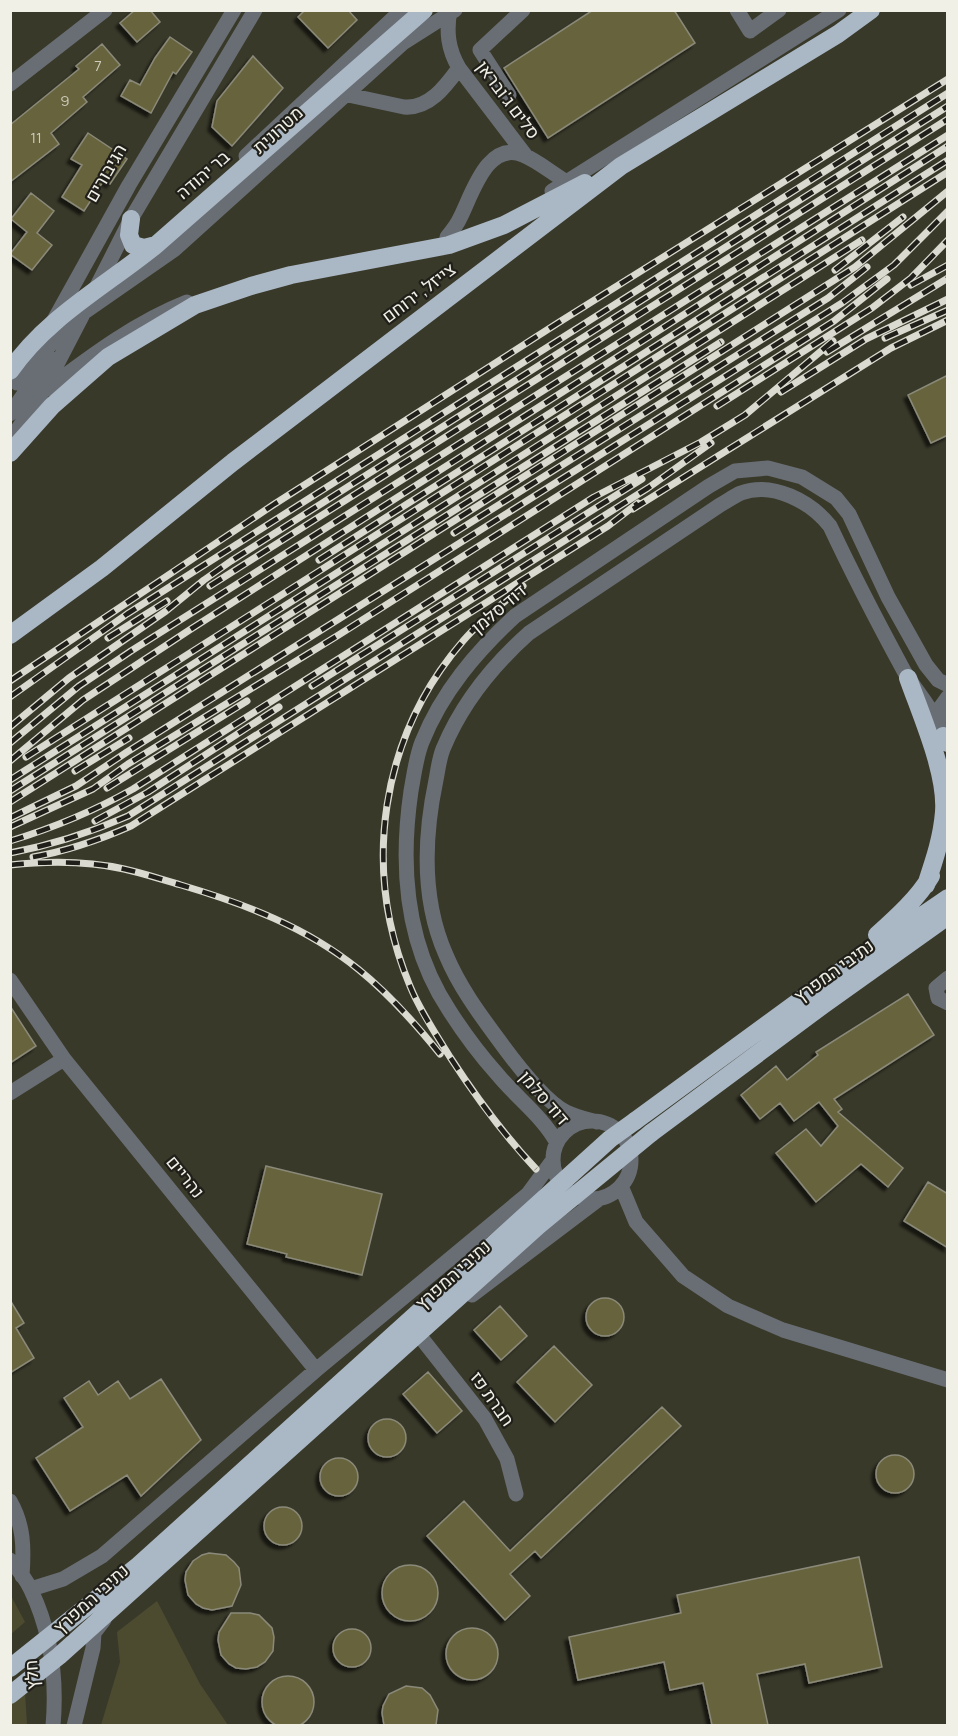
<svg xmlns="http://www.w3.org/2000/svg" width="958" height="1736" font-family="Manrope,Heebo,sans-serif">
  <defs>
    <filter id="shadow"><feDropShadow dx="-4" dy="4" stdDeviation="1.5" flood-color="#0009"/></filter>
  </defs>
  <rect width="100%" height="100%" fill="#39392a"/>
  <path fill="#4c4b2f" d="M10,1594l15,28 -14,12h-1z
    M157,1601l43,83 28,41h-127l19,-63 -3,-30z
    M25,1692l2,33 -16,1v-22z"/>
  <path fill="#66643d" stroke="#8b8a7a" stroke-width="1.5" filter="url(#shadow)" d="M135,10h15l10,12 -23,20 -17,-19z
    M305,10h43l9,10 -29,28 -30,-31z
    M593,10h81l21,33 -147,95 -44,-70z
    M170,37l22,15 -16,22 -3,-2 -22,41 -30,-17 9,-16 10,5 15,-27z
    M102,44l18,21 -37,32 4,5 -36,31 8,11 -49,38v-57l69,-56 -3,-3z
    M253,56l30,32 -51,58 -20,-19 5,-26z
    M88,133l39,26 -17,25 -6,-4 -20,31 -22,-14 20,-32 -11,-6z
    M31,193l23,18 -17,22 15,12 -20,25 -22,-16 17,-22 -16,-13z
    M948,375v60l-17,8 -23,-48z
    M908,994l26,41 -100,64 8,10 -4,3 65,56 -15,19 -27,-23 -45,38 -40,-49 30,-24 15,17 17,-20 -19,-24 -25,19 -14,-18 -20,16 -19,-24 35,-29 11,14 31,-25 -2,-3z
    M10,1006l26,40 -26,17z
    M266,1166l116,28 -20,81 -76,-18 1,-3 -40,-10z
    M928,1182l20,12v54l-44,-27z
    M586 1317a19 19 0 1 1 38 0a19 19 0 1 1-38 0Z
    M10,1300l14,23 -8,5 18,30 -24,15z
    M500,1306l27,30 -26,24 -27,-30z
    M554,1346l38,39 -37,37 -38,-40z
    M428,1372l34,39 -25,22 -34,-39z
    M161,1379l40,61 -60,56 -14,-21 -57,36 -34,-53 47,-31 -19,-29 25,-17 9,14 20,-14 12,18z
    M662,1407l19,19 -140,132 -6,-7 -25,23 20,22 -25,24 -78,-84 37,-35 46,50z
    M368 1438a19 19 0 1 1 38 0a19 19 0 1 1-38 0Z
    M876 1474a19 19 0 1 1 38 0a19 19 0 1 1-38 0Z
    M320 1477a19 19 0 1 1 38 0a19 19 0 1 1-38 0Z
    M264 1526a19 19 0 1 1 38 0a19 19 0 1 1-38 0Z
    M209,1553l17,2 8,7 5,6 2,17 -9,21 -20,4 -9,-2 -7,-4 -8,-9 -3,-15 1,-8 7,-11 9,-6z
    M859,1557l23,110 -73,16 -4,-19 -48,10 11,51h-56l-9,-42 -33,7 -6,-28 -86,18 -9,-43 112,-24 -4,-18z
    M382 1593a28 28 0 1 1 56 0a28 28 0 1 1-56 0Z
    M231,1613h19l9,2 13,13 2,9 -1,14 -8,11 -8,5 -11,2 -10,-1 -7,-4 -8,-9 -3,-15 1,-8z
    M446 1654a26 26 0 1 1 52 0a26 26 0 1 1-52 0Z
    M333 1648a19 19 0 1 1 38 0a19 19 0 1 1-38 0Z
    M262 1702a26 26 0 1 1 52 0a26 26 0 1 1-52 0Z
    M406,1686l16,2 8,7 8,15 -2,15h-52l-2,-12 1,-7 6,-12z"/>
  <g fill="none" stroke-linecap="round" stroke-linejoin="round">
    <path stroke="#686e73" stroke-width="15" d="M737,10l13,21 29,-21
      M459,68l67,88
      M10,84l95,-74
      M339,93l65,14c25,2 41,-20 55,-39 -11,-19 -13,-36 -9,-58
      M509,95l-29,-45 43,-40
      M246,156l156,-146
      M552,191l287,-181
      M447,237c5,-6 10,-12 13,-19 12,-23 27,-78 63,-63 15,6 30,19 44,27l8,3
      M94,292l37,-73 124,-209
      M53,322l76,-137 105,-175
      M17,383l53,-61 105,-73 228,-206 52,-33
      M47,389c44,-33 89,-67 140,-87
      M10,414l40,-57
      M10,441l32,-48 40,-77
      M938,725l2,-17 8,-11
      M948,978l-12,10 2,10 10,5
      M10,980l54,79
      M10,1093l54,-34 252,311
      M553 1160a39 39 0 1 1 78 0a39 39 0 1 1-78 0Z
      M597,1122c-11,-3 -21,-5 -31,-10 -23,-12 -52,-51 -68,-73 -20,-27 -39,-53 -52,-84 -24,-54 -22,-118 -10,-175 2,-10 3,-21 7,-31 19,-46 49,-83 86,-116l191,-128c7,-4 14,-9 21,-12 32,-12 70,9 89,33 23,49 48,97 74,145 11,19 26,34 35,55
      M557,1143c-14,-26 -40,-45 -59,-68 -18,-20 -35,-43 -49,-65 -43,-65 -49,-144 -38,-219 3,-16 5,-34 11,-49 20,-50 54,-90 93,-126l194,-130 26,-15 33,-3 34,9 34,21 13,16 39,83 38,68 12,15 10,5
      M621,1186l15,36 47,54 45,30 55,24 165,50
      M472,1295l127,-96
      M420,1321l-1,14 66,84 22,40 9,35
      M10,1501c14,24 14,48 12,75
      M10,1560c8,9 16,19 21,30 20,42 26,90 22,136
      M31,1589l32,-10 39,-23 214,-186 212,-176 25,-34
      M74,1726l19,-78 1,-15 10,-13"/>
    <path stroke="#aab7c5" stroke-width="18" d="M131,219l-2,16 4,10 11,3 12,-3
      M10,371c37,-54 97,-86 146,-126l268,-235
      M10,453l42,-47 56,-49 87,-52 56,-19 40,-11 158,-30 55,-20 81,-42
      M10,635l92,-67 131,-106 388,-296 217,-132 33,-24
      M908,678c13,37 39,95 36,134 -2,26 -10,49 -18,73
      M943,736l5,7
      M877,935c20,-18 41,-37 54,-59
      M635,1121l186,-136 127,-87
      M651,1133l172,-128 125,-89"/>
    <g stroke="#dadad0" stroke-width="7">
      <path id="rail" d="M835,270l68,-53
        M911,285l37,-20
        M885,338l63,-28
        M827,352l121,-74
        M781,392l85,-53 82,-40
        M717,406l155,-98 39,-30 37,-38
        M633,509l258,-161 57,-28
        M454,533l374,-235 39,-31
        M319,560l629,-400
        M210,586l738,-467
        M523,586c-20,17 -43,35 -60,55 -83,96 -102,228 -53,345 10,25 26,48 40,71 26,40 53,77 86,112
        M108,638l59,-37
        M10,681l263,-176 288,-184 387,-242
        M312,686l330,-207
        M10,697l117,-83 821,-521
        M10,727l59,-49 97,-67 38,-31 27,-19 717,-455
        M10,743l69,-57 52,-35 817,-516
        M26,757l922,-585
        M10,761l73,-61 108,-71 757,-483
        M75,771l54,-33
        M10,780l852,-540
        M107,788l140,-87
        M10,791l711,-449
        M10,802l845,-535 93,-76
        M10,818l66,-32 51,-34 715,-449 52,-38 54,-54
        M95,821l53,-29 131,-85
        M10,827l83,-38 35,-25 209,-128 497,-315 53,-42
        M10,841c43,-13 84,-30 123,-52l461,-292 107,-55 44,-27 88,-74
        M10,853c42,-8 79,-20 118,-37l520,-328 63,-45
        M33,857c34,-6 66,-17 98,-31l477,-300 30,-23
        M10,865c37,-4 78,-4 114,4 19,4 39,11 57,16 64,19 125,42 177,84 31,25 57,54 82,85"/>
    </g>
    <use href="#rail" stroke="#201f19" stroke-width="4.5" stroke-dasharray="14" stroke-linecap="butt"/>
    <path stroke="#aab7c5" stroke-width="18" d="M10,1668l129,-103 471,-426 25,-18
      M10,1695l49,-39 480,-431 112,-92"/>
  </g>
  <g text-anchor="middle" stroke-width="4.5" stroke-linejoin="round" paint-order="stroke">
    <g font-size="15" fill="#cecdbc">
      <text x="98" y="71">7</text>
      <text x="65" y="106">9</text>
      <text x="36" y="143">11</text>
    </g>
    <g font-size="18" fill="#f0f0e7" stroke="#201f19">
      <text transform="translate(508 100) rotate(53)" y="6">סלים ג'ובראן</text>
      <text transform="translate(278 130) rotate(-42)" y="6">מטרונית</text>
      <text transform="translate(106 173) rotate(-60)" y="6">הגיבורים</text>
      <text transform="translate(203 175) rotate(-41)" y="6">בר יהודה</text>
      <text transform="translate(419 293) rotate(-37)" y="6">צייזל, ירוחם</text>
      <text transform="translate(499 609) rotate(-40)" y="6">דוד סלמן</text>
      <text transform="translate(834 971) rotate(-36)" y="6">נתיבי המפרץ</text>
      <text transform="translate(544 1098) rotate(49)" y="6">דוד סלמן</text>
      <text transform="translate(185 1177) rotate(51)" y="6">נהריים</text>
      <text transform="translate(453 1275) rotate(-42)" y="6">נתיבי המפרץ</text>
      <text transform="translate(492 1399) rotate(55)" y="6">חברת פז</text>
      <text transform="translate(91 1599) rotate(-42)" y="6">נתיבי המפרץ</text>
      <text transform="translate(32 1675) rotate(-94)" y="6">חלץ</text>
    </g>
  </g>
  <rect width="958" height="1736" fill="none" stroke="#f0f0e7" stroke-width="24"/>
</svg>
